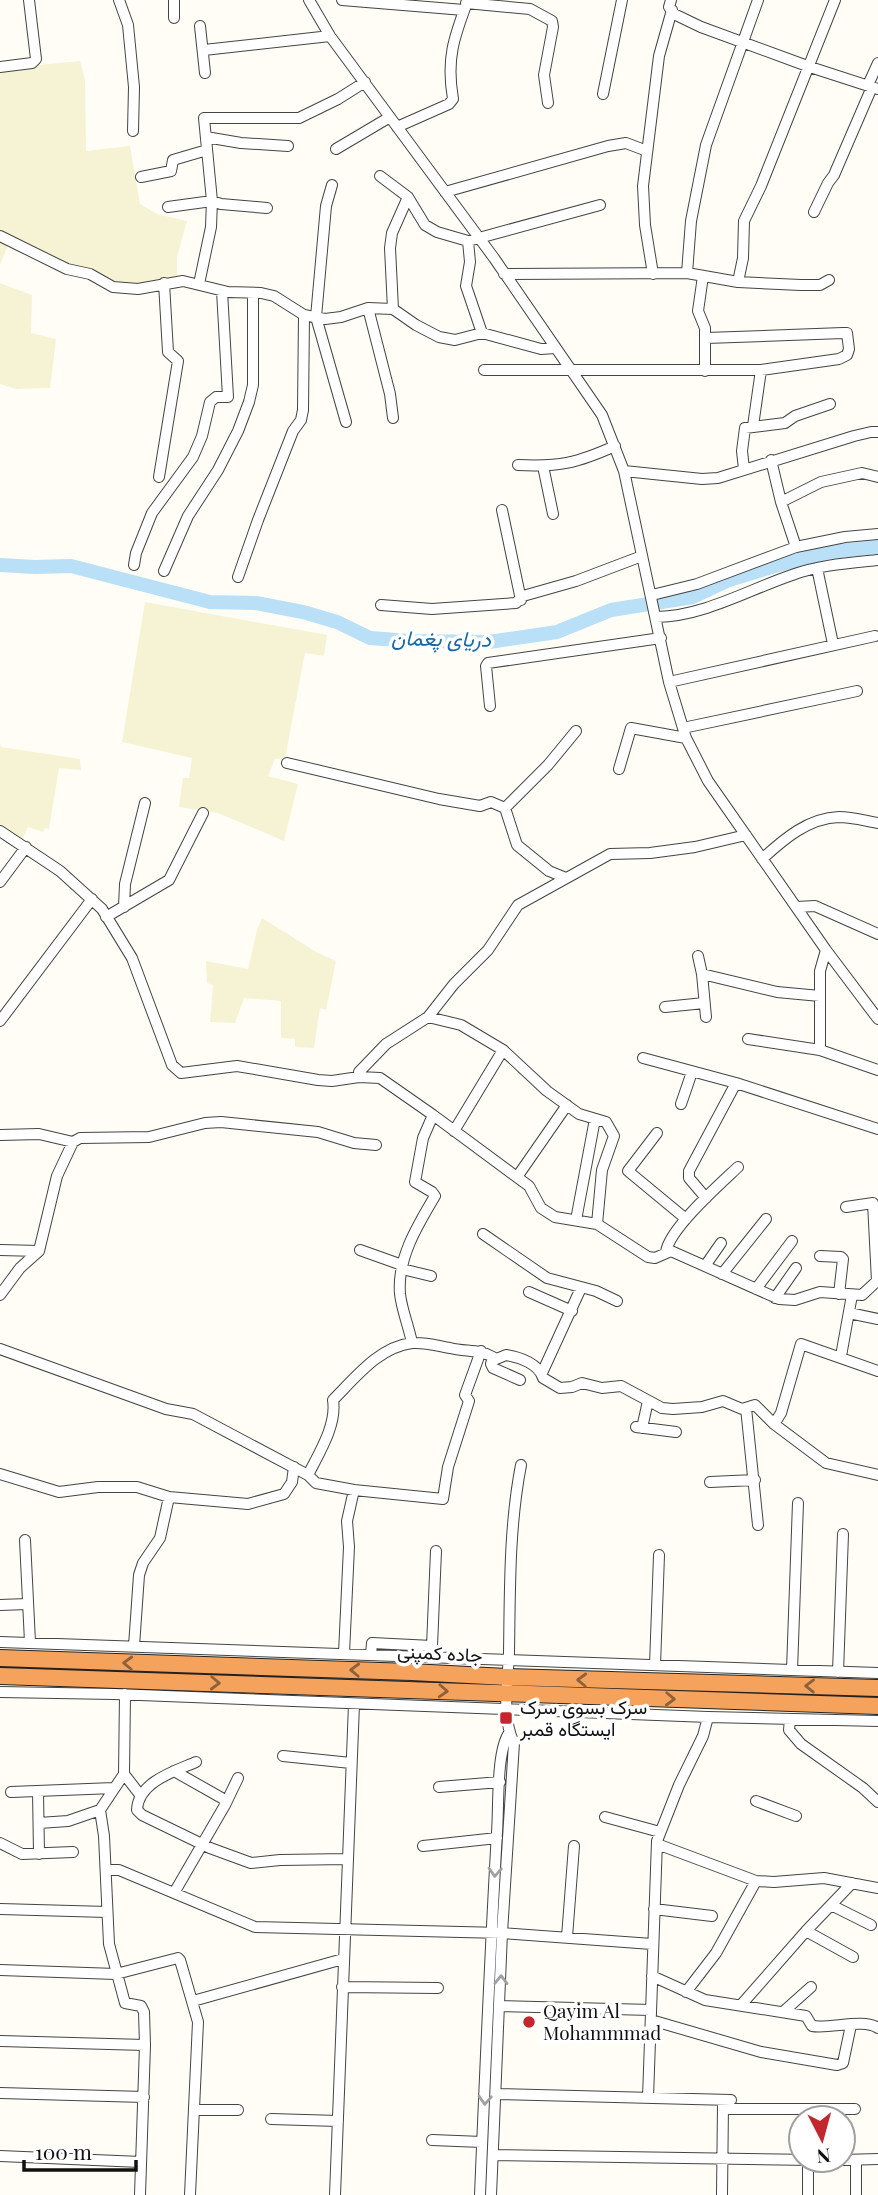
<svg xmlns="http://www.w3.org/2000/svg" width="878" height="2195" font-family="'Playfair Display',Vazirmatn,serif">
  <rect width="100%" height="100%" fill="#fffdf5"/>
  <path fill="#f6f3d4" d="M80,61l5,19 1,71 44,-5 10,58 17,10 30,7 -10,36v20l-39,10 -24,-2 -104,-45 -10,25v-196z
    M0,283l32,12 -1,38 25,6 -6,49 -34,1 -16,-5z
    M145,602l182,33 -3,21 -19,-3 -20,105 -10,1 -7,17 30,8 -14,57 -66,-28 -39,-6 4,-29h6l3,-20 -70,-16z
    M0,744l1,3 79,12 1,11 -22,-2 -10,61 -4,-1 -2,4 -15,-5 -7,15 -21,-15z
    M262,918l56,35 18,8 -10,49 -6,-2 -6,40 -19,-1v-8l-14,-1v-37l-37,-3 -9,25 -25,-1 3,-37 -6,-2 -1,-22 42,8 9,-39z"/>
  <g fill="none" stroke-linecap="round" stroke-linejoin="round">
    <path stroke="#b9e0f7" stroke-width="14" d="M0,565l35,2 36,-1 139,36 46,1 47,9 34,10 33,16 40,3 79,1 68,-10 54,-22 82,-13 36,-17 46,-14 55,-14 48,-5"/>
    <g stroke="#444" stroke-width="12">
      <path id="minor" d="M119,0l9,25 6,62 -1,44
        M174,0v18
        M309,0l21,36 164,222 108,157 22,56 45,211 17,56 22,43 118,169 52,69
        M342,0l122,10
        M671,0l-2,7 5,7 27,13 109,40 68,22
        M466,3l64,6 22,12 1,6 -9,48 4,28
        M200,26l5,47
        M204,50l126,-14
        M0,67l32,-4 4,-4 -7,-59
        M868,85l10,-22
        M603,94l19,-94
        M397,127l52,-23 4,-5c-7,-40 1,-62 15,-99
        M206,137l35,6 47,3
        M336,149l54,-32
        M380,176l28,21 17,28 12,7 31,9 132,-36
        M141,177l30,-6 2,-11 34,-10
        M332,185l-6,21 -10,111 30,105
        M445,192l163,-46 18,-3 21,8
        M168,207l44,-6 9,3 46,4
        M814,212l14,-29 6,-8 38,-88
        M0,236l67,33 23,5 23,13 25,2 45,-8 45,11 33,1 13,3 30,19 21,4 16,-2 27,-9 25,1 23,16 23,12 16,3 27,-7 59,16 14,-1
        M468,241l2,21 -4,24 16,47
        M687,273l4,-52 15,-76 52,-145
        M504,274l183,-1 51,9 63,3h19l9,-5
        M653,274l-8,-49 -2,-39 16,-130 13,-46
        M703,276l-5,35 7,17v43
        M738,282l5,-24 1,-37 17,-35 74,-186
        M199,284l12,-57 1,-26 -8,-83h95l39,-19 27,-17
        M368,308l22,86 3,24
        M393,309l-3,-61 2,-15 16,-36
        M484,370h277l78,-11 8,-4 2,-6 -2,-16h-4l-137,5
        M753,426l8,-56
        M771,460l10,42 15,45
        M518,465c42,2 59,-2 97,-19
        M543,466l10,48
        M744,469l-2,-18 3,-23 40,-5 10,-7 35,-12
        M624,471l78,8 16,-1 136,-42 17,-4h7
        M159,477l19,-116 -10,-9 -4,-69
        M781,502l40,-20 41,-9 16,4
        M502,510l19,90
        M134,565l2,-12 16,-40 41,-56 9,-21 8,-34 6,-5h12l-6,-106
        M817,568l16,76
        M164,571l24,-55 30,-46 20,-39 11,-29 4,-17v-92
        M238,577l20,-57 35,-89 8,-11 2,-10 1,-95
        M652,595l45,-11 99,-37 49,-10 33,-3
        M381,605l51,4 84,-6 7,-7 53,-15 66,-25
        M657,617c47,-1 91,-27 135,-42 27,-10 57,-12 86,-15
        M669,682l206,-46
        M490,706l-4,-40 2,-3 173,-25
        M683,728l174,-37
        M287,763l152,36 41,7 11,-4 14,6 12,37 32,26 17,7
        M619,769l12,-41 55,10
        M505,808l43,-43 28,-34
        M0,831l60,40 42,38 30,49 40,107 9,8 56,-7 81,14 14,1 27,-4
        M762,859c22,-20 46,-41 77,-42 13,0 27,4 39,6
        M0,882l26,-35
        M124,907l1,-23 20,-81
        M797,907l18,-1 63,28
        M106,917l63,-37 34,-67
        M698,956l4,18 4,43
        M702,974l75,18 43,4
        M665,1007l39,-4
        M428,1017l33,8 42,25 44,41 32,23 27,8 8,14 -12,34 -5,54
        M0,1021l92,-122
        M748,1039l72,11 58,20
        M820,1050v-79l6,-21
        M643,1058l93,25 142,46
        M681,1104l11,-32
        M433,1115l96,71 12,22 14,9 42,7 51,33 7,1 16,-7 108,48 16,1 25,-8 42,3 15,-14 -4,-78 -27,4
        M454,1131l49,-81
        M657,1133l-29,38 58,48
        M0,1135l39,-1 34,8
        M517,1177l50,-72
        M706,1198l-17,-20v-7l47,-88
        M576,1220l19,-101
        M483,1234l64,44 49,13 21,10
        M0,1250l39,1
        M360,1250l42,15
        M666,1252c3,-23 54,-68 72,-85
        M820,1256l21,1 2,2 -4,35
        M705,1266l16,-23
        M402,1269l29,7
        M722,1274l44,-55
        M756,1289l36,-48
        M529,1292l43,19
        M0,1295l20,-27 19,-17 18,-75 16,-34 7,-4 69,-1 56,-14 16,-1 97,10 36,11 22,2
        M775,1298l21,-30
        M849,1313l29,6
        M412,1343c-3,-16 -10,-32 -12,-49 -3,-35 17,-68 35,-98l-3,-4 -17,-10 8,-44 10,-23 -53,-37 -21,-1v-5l27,-28 42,-27 26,-33 34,-34 30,-45 92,-51 40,-1 45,-6 51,-12
        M0,1349l166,60 27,5 115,61
        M481,1351l-16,44 4,6 -21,66 -5,32 -89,-9 -38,-7 -8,-8c11,-22 29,-50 25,-75 23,-23 46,-53 79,-57 14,-1 26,3 38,5 15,4 30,1 43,9l-2,7 2,4 27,12
        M841,1356l11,-61
        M494,1360l12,-5c14,2 33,9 37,23l17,10 12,-1 10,-4 20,5 19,-2 41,22 11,1 29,-2 21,-6 19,8 13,-4 19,19 52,39 52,12
        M542,1373l39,-85
        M746,1408l12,117
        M774,1424l7,-11 20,-69 77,27
        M636,1427l40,5
        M642,1428l6,-27
        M0,1474l59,18 39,-5h39l32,10 79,7 36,-10 8,-12 2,-15
        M710,1482l45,-2
        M25,1540l5,102
        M0,1605l27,-1
        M0,1642l878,31
        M134,1646l5,-71 4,-12 17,-25 9,-41
        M344,1653l5,-106 -2,-26 7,-31
        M371,1654l1,-11 60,3 4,-95
        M655,1665l4,-110
        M792,1670l6,-167
        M838,1672l5,-138
        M0,1692l114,2 594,23 170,4
        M125,1694l-1,80 -24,36 4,26 5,108 16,59 16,3 3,6 1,33 -5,150
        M790,1719l-1,11 12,14 62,44 15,14
        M283,1756l68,7
        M196,1762c-21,9 -58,20 -59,48l5,5 68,33 41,15 29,-3 67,-1
        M174,1771l53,30
        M124,1774l17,22
        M439,1787l61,-5
        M38,1791l1,63
        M11,1792l103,-4
        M756,1801l40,15
        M605,1817l55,15
        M39,1823l29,-2 32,-11
        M0,1843l22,11 51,-2
        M657,1844l99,37 18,1 50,-4 54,10
        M423,1846l74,-8
        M106,1870h13l136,57 247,6 150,11
        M174,1893l51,-88 13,-27
        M831,1905l40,20
        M0,1909l107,3
        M654,1909l58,7
        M806,1931l47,26
        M567,1937l7,-91
        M0,1970l116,4 62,-16 2,2 18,62 -8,173
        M652,1976l53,24 101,16 6,10c19,3 52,-8 66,2
        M342,1987l96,1
        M686,1992l30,-39 40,-72
        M193,2001l150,-42
        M741,2005l65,-74 46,-48
        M500,2006l151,4
        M783,2012l28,-25
        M651,2020l110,32 76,13 6,-2 8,-38
        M0,2041l145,4
        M0,2093l144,4
        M496,2094l235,6
        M648,2098l9,-257 22,-56 24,-49 5,-19
        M723,2109h132
        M194,2110h44
        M271,2119l67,2
        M432,2140l50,2
        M493,2155l320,5
        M0,2156l141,6
        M843,2160l35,-1
        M335,2195l19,-491
        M480,2195c5,-121 10,-242 17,-363 2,-25 -1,-80 12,-99
        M491,2195l11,-262 12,-190c-13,-26 -6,-62 -5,-90 1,-63 0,-126 12,-188
        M722,2195l1,-91
        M808,2195v-35
        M856,2195v-35"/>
    </g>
    <g stroke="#222" stroke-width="18">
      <path id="highway" d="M0,1658l411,14 96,5 371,11
        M0,1676l878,30"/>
    </g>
    <use href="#minor" stroke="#fff" stroke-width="10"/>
    <use href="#highway" stroke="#f5a25d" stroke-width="16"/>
  </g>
  <defs><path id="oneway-chevron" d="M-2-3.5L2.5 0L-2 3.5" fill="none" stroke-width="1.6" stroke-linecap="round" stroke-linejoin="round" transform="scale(1.75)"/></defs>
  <g stroke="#8e613b">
    <use href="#oneway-chevron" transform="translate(128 1663) rotate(-178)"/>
    <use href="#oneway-chevron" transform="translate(355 1670) rotate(-178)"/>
    <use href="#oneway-chevron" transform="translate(582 1680) rotate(-178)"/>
    <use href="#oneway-chevron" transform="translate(215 1683) rotate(2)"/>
    <use href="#oneway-chevron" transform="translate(810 1686) rotate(-179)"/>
    <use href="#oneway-chevron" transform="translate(443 1691) rotate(3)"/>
    <use href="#oneway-chevron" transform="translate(670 1699) rotate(2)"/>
  </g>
  <g stroke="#a0a0a0">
    <use href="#oneway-chevron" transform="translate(495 1872) rotate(93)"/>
    <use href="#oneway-chevron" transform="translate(501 1980) rotate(-89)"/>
    <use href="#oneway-chevron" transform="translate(485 2100) rotate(93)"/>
  </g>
  <g fill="#c4262e" stroke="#fff" stroke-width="2.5">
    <rect x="499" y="1711" width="14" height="14" rx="3.5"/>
    <circle cx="529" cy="2022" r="7"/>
  </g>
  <g text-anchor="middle" stroke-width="7" stroke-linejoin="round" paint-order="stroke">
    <g font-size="19" fill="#111" stroke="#fff">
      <text transform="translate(440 1653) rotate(3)" y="7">جاده کمپنی</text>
    </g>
    <g font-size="19" fill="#111" stroke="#fff" text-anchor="start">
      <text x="520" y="1714">سرک بسوی سرک<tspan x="520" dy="22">ایستگاه قمبر</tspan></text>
      <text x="543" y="2018">Qayim Al<tspan x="543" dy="22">Mohammmad</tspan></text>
    </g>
    <g font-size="21" font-style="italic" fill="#1768a6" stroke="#fff">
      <text transform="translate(441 639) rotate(1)" y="7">دریای پغمان</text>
    </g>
  </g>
  <g transform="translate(822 2139) rotate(174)"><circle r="33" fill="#ffffff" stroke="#a0a0a0" stroke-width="2"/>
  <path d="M0-5L12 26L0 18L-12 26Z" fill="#c4262e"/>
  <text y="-10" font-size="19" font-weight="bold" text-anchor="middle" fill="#111111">N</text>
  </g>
  <path d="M24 2160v10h112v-10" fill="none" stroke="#111111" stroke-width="3.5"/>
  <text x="35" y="2160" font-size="21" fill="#111111" stroke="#ffffff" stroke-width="5" paint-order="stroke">100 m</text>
</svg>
